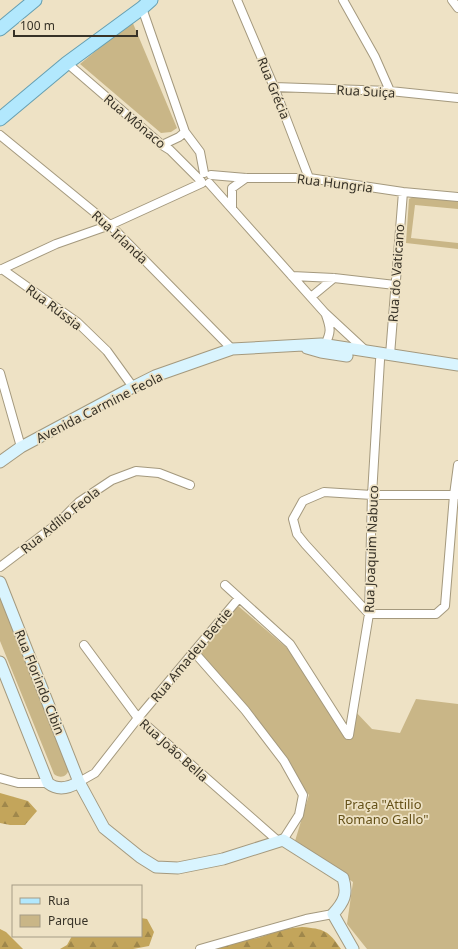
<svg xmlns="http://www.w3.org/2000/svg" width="458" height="949" font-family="'Noto Sans',sans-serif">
  <defs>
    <pattern id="forest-firs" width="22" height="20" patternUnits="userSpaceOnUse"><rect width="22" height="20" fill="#c3a55b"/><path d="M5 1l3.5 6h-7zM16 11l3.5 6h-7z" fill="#9f874b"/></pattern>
  </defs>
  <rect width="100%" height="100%" fill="#eee2c5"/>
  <path fill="#c9b687" d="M132,21l45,107 -6,4 -10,1 -81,-69z
    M413,197l45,3v9l-43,-4 -4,33 47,5v6l-52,-6 3,-44z
    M0,595l69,173c-1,9 -9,11 -15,6l-54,-133z
    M237,605l50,43 62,92h1l4,-30 18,19 28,4 16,-34 42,5v245h-91l-20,-25 6,-42 -58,-41 14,-46 -50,-66 -65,-77z"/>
  <path fill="url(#forest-firs)" d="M0,793l28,8 9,10 -12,14h-15l-10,-2z
    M141,918l6,1 7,13 -5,14 -16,3h-73l7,-4 5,-9h69z
    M302,927c22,2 26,3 39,22h-127l21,-7 23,-4 26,-9z
    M0,929l6,3 17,17h-23z"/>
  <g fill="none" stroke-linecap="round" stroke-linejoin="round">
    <g stroke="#a4997e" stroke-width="10">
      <path id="minor" d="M237,0l37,87 35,91
        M343,0l32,57 15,34
        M452,0l6,8
        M142,8l43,124 15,20 4,21
        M67,63l95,82 8,5 31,31
        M274,87l116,4 68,7
        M0,135l110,90 122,124
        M162,145l17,-8 6,-5
        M211,175l35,3h63l94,14 55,5
        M209,183l116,130 41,38
        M232,208v-20l14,-10
        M2,269l75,53 30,29 26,36
        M0,270l56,-26 54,-19 92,-42
        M292,276l42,2 61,7
        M311,297l23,-19
        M325,345c6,-13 6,-16 1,-30
        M390,355l13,-163
        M0,373l21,74
        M458,465l-4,30 -9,111 -9,8h-67l-64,-70 -8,-10 -4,-15 10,-18 21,-9 48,3h86
        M0,567l57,-43 22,-22 33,-22 24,-9 23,2 31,12
        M225,585l65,59 58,91h1l20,-121 3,-119 8,-135
        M84,645l54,73 140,123
        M194,652l51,58 39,51 19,34 -4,20 -16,25
        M0,778l18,5h30
        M79,782l16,-9 43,-55 101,-120
        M200,949l106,-30 27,-5"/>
    </g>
    <g stroke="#a4997e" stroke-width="13">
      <path id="secondary" d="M307,348l14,4 26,4
        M0,462l21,-15 112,-60 22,-11 77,-27 89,-5 137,21
        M0,582l79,200 25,46 36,29 16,10 22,1 45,-9 60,-19 60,38c5,16 1,24 -10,36l20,35
        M0,662l48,121c10,8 21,5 31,-1"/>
    </g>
    <g stroke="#669fb1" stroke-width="15">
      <path id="primary" d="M0,29l35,-29
        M0,119l67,-56 75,-55 9,-8"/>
    </g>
    <use href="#minor" stroke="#fff" stroke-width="8"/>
    <use href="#secondary" stroke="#d9f4fe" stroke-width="11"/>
    <use href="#primary" stroke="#b2e8fd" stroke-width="13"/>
  </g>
  <g text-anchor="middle" stroke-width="3.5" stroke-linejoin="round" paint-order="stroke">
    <g font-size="13" fill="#373227" stroke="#eee2c5">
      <text transform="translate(274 88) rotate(68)" y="5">Rua Grécia</text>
      <text transform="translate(366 91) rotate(3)" y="5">Rua Suiça</text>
      <text transform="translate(135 121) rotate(40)" y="5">Rua Mônaco</text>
      <text transform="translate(335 183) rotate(7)" y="5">Rua Hungria</text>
      <text transform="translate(120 237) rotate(43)" y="5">Rua Irlanda</text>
      <text transform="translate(396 273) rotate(-86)" y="5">Rua do Vaticano</text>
      <text transform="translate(54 307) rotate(37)" y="5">Rua Rússia</text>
      <text transform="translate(99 407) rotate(-27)" y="5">Avenida Carmine Feola</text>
      <text transform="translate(60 520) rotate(-39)" y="5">Rua Adílio Feola</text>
      <text transform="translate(371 549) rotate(-88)" y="5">Rua Joaquim Nabuco</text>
      <text transform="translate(191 655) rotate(-50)" y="5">Rua Amadeu Bertie</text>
      <text transform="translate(40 682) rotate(68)" y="5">Rua Florindo Cibin</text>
      <text transform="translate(174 750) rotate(42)" y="5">Rua João Bella</text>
    </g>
    <g font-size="13" fill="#655118" stroke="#eee2c5">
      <text x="383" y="809">Praça "Attilio<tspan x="383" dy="15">Romano Gallo"</tspan></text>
    </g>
  </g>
  <rect x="12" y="885" width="130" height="52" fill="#eee2c5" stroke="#a59c86"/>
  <rect x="20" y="898" width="20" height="6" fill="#b2e8fd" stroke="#a59c86"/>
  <text x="48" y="905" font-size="12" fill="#373227">Rua</text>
  <rect x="20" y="915" width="20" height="12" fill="#c9b687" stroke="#a59c86"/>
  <text x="48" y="925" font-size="12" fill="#373227">Parque</text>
  <path d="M14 30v6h123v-6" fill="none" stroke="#373227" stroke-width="2"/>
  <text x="20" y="30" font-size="12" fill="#373227" stroke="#eee2c5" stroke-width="3" paint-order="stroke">100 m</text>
</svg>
